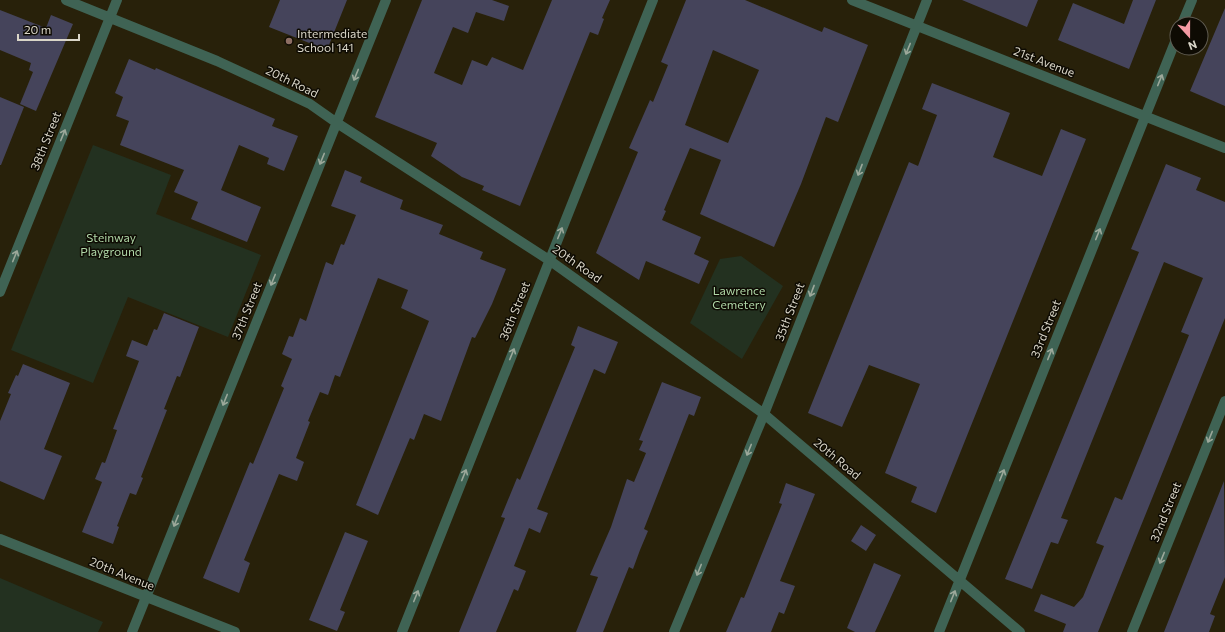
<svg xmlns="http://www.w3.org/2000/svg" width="1225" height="632" font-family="Commissioner,sans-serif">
  <rect width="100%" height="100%" fill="#28210a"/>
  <path fill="#233120" d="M93,145l78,30 -15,39 105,41 -33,82 -100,-40 -35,86 -82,-33z
    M741,256l42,30 -41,73 -52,-36 30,-64z
    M0,578l103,44 -5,10h-98z"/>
  <path fill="#45445b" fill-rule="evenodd" d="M280,0h67l-20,50 -58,-23z
    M422,0h70l17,6 -5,15 -28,-9 -8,21 -15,-6 -19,46 28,12 10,-25 15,6 5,-9 31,13 29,-70h58l-8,18 2,1 -6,16 -8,-3 -70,174 -38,-16 2,-4 -22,-9 -31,-21 6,-13 -62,-26z
    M686,0h59l77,32 2,-5 44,18 -30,77 -12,-5 -25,67 -27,63 -74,-33 21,-54 -31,-12 -26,62 2,1 -4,9 39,17 -7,17 15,7 -10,23 -53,-23 -7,19 -43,-27 42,-101 -9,-4 21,-48 3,2 15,-37 -7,-3zM713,50l46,20 -31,73 -43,-18z
    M962,0h76l-11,27z
    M1133,0h23l-27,69 -71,-29 15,-37 51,21z
    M1225,8v98l-35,-15z
    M0,10l46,18 5,-13 22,9 -37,87 -16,-7 13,-32 -4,-2 2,-7 -31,-13z
    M129,59l26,11 1,-2 119,51 -3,7 26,10 -14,35 -17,-7 2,-6 -30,-13 -18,45 40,17 -14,35 -56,-23 7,-17 -24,-10 10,-22 -64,-25 9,-24 -13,-5 7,-19 -8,-4z
    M932,83l78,30 -17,44 49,19 19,-47 25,10 -150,374 -25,-11 6,-15 -32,-14 35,-89 -51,-19 -27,62 -34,-14 101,-251 9,4 19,-51 -15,-6z
    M0,97l24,10 -23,58h-1z
    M1166,164l35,14 -5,12 29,12v116l-127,314h-35l3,-8 -32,-13 7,-17 33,13 9,-10 21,-51 -8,-3 12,-29 7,-17 7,3 67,-165 -8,-3 22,-54 -39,-16 -103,256 7,2 -10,24 -7,-2 -19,47 -27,-10 134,-327 -8,-3z
    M345,170l17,7 -2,5 43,18 -3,9 43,16 -4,9 44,18 -3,7 26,10 -14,35 -17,34 -3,-1 -31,84 -17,-7 -10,26 -4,-2 -32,77 -22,-10 73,-184 -28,-13 7,-18 -30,-12 -38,99 -5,-2 -7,20 -8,-3 -12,29 2,1 -14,36 8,4 -7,19 -18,-7 -35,86 6,3 -11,30 -36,-15 47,-116 3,2 31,-76 -3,-2 11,-27 -10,-5 7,-18 4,1 7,-19 6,3 20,-59 7,3 8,-21 3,1 12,-30 -25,-9z
    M164,313l35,14 -19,50 -3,-1 -13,33 3,1 -26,67 2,1 -7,17 -6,-2 -13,33 2,1 -6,17 -31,-12 20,-50 -7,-3 7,-17 3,1 12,-33 -4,-1 26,-68 -13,-5 6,-16 15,6 7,-17 3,1z
    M578,326l40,16 -13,32 -11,-5 -57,140 11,4 -8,20 -11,-5 -15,38 12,5 -8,20 -4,-2 -18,43h-37l46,-114 -4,-1 16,-39 3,2 55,-133 -4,-2z
    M23,364l47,19 -26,66 18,7 -18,44 -44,-19v-60l11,-27 -3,-1 8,-18 2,1z
    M662,382l39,15 -7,19 -5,-2 -45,115 4,2 -8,19 -7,19 -4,-2 -26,65h-27l22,-55 -8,-2 21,-48 16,-48 7,3 12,-29 -7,-3 4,-9 -4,-1z
    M1224,481l1,96 -15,37 5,2 -6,16h-45z
    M786,483l29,11 -35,87 15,5 -11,28 -5,-2 -8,20h-45l15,-35 3,1 38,-94 -3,-1z
    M861,525l15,10 -10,16 -15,-10z
    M345,532l23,9 -28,69 5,2 -8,19 -28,-11z
    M874,563l27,12 -26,57h-20l-8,-4z"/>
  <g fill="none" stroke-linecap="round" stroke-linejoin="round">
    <path stroke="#3f6354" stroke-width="10" d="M66,0l151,61 93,43 27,19 212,137 215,154 256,218
      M852,0l373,148
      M1182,24l10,-24
      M0,292l117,-292
      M0,539l235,93
      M132,632l254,-632
      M402,632l251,-632
      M674,632l90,-218 163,-414
      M939,632l238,-595
      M1132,632l93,-231"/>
  </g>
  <defs><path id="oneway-shaft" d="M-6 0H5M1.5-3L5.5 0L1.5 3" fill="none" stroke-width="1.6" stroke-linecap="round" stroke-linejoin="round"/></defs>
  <g stroke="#9ca89a">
    <use href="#oneway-shaft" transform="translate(908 49) rotate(112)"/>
    <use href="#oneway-shaft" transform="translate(356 75) rotate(112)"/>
    <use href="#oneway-shaft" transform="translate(1160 80) rotate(-68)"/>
    <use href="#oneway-shaft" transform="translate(63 135) rotate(-68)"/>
    <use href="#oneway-shaft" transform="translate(322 159) rotate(112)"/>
    <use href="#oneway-shaft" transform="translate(860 170) rotate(111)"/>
    <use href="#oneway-shaft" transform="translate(560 233) rotate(-68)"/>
    <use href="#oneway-shaft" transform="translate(1098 234) rotate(-68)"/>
    <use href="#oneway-shaft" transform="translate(15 256) rotate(-68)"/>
    <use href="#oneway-shaft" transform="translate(273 280) rotate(112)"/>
    <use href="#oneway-shaft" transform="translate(812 291) rotate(111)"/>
    <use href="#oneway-shaft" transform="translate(512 354) rotate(-68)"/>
    <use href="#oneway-shaft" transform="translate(1050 354) rotate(-68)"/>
    <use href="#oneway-shaft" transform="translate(225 400) rotate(112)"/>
    <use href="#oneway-shaft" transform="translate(1210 437) rotate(112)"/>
    <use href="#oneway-shaft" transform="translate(749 450) rotate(112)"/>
    <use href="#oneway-shaft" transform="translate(464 475) rotate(-68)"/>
    <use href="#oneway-shaft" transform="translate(1002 475) rotate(-68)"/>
    <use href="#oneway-shaft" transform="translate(176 521) rotate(112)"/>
    <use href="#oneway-shaft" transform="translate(1162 558) rotate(112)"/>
    <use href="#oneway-shaft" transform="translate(699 570) rotate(112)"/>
    <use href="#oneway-shaft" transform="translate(416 596) rotate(-68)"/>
    <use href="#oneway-shaft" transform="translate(953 596) rotate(-68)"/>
  </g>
  <circle fill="#8d6e63" stroke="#0e0b03" stroke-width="1.5" cx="289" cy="41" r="4"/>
  <g text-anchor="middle" stroke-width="3" stroke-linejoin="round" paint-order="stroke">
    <g font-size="12" fill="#dad6c8" stroke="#0e0b03" text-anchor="start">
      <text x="297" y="38">Intermediate<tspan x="297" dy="14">School 141</tspan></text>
    </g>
    <g font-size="12" fill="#dad6c8" stroke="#0e0b03">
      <text transform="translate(1044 62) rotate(21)" y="4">21st Avenue</text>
      <text transform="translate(292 82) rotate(26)" y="4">20th Road</text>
      <text transform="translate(46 141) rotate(-68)" y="4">38th Street</text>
      <text transform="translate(577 264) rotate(35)" y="4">20th Road</text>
      <text transform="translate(247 311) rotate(-68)" y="4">37th Street</text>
      <text transform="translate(515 311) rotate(-68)" y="4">36th Street</text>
      <text transform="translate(790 312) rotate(-69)" y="4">35th Street</text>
      <text transform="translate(1046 329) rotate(-68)" y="4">33rd Street</text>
      <text transform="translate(837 459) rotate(40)" y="4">20th Road</text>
      <text transform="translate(1166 512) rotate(-68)" y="4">32nd Street</text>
      <text transform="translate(122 574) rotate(22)" y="4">20th Avenue</text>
    </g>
    <g font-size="12" fill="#b0d8a8" stroke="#0e0b03">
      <text x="111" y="242">Steinway<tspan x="111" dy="14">Playground</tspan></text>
      <text x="739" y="295">Lawrence<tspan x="739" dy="14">Cemetery</tspan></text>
    </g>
  </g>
  <g transform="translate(1189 36) rotate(159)"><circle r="19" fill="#0e0b03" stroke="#605c52"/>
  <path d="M0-3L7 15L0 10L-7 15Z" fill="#f49aa3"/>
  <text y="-6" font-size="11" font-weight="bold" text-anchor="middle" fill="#dad6c8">N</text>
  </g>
  <path d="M18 34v6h61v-6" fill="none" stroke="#dad6c8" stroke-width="2"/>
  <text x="24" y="34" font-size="12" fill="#dad6c8" stroke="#0e0b03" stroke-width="3" paint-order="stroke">20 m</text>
</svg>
